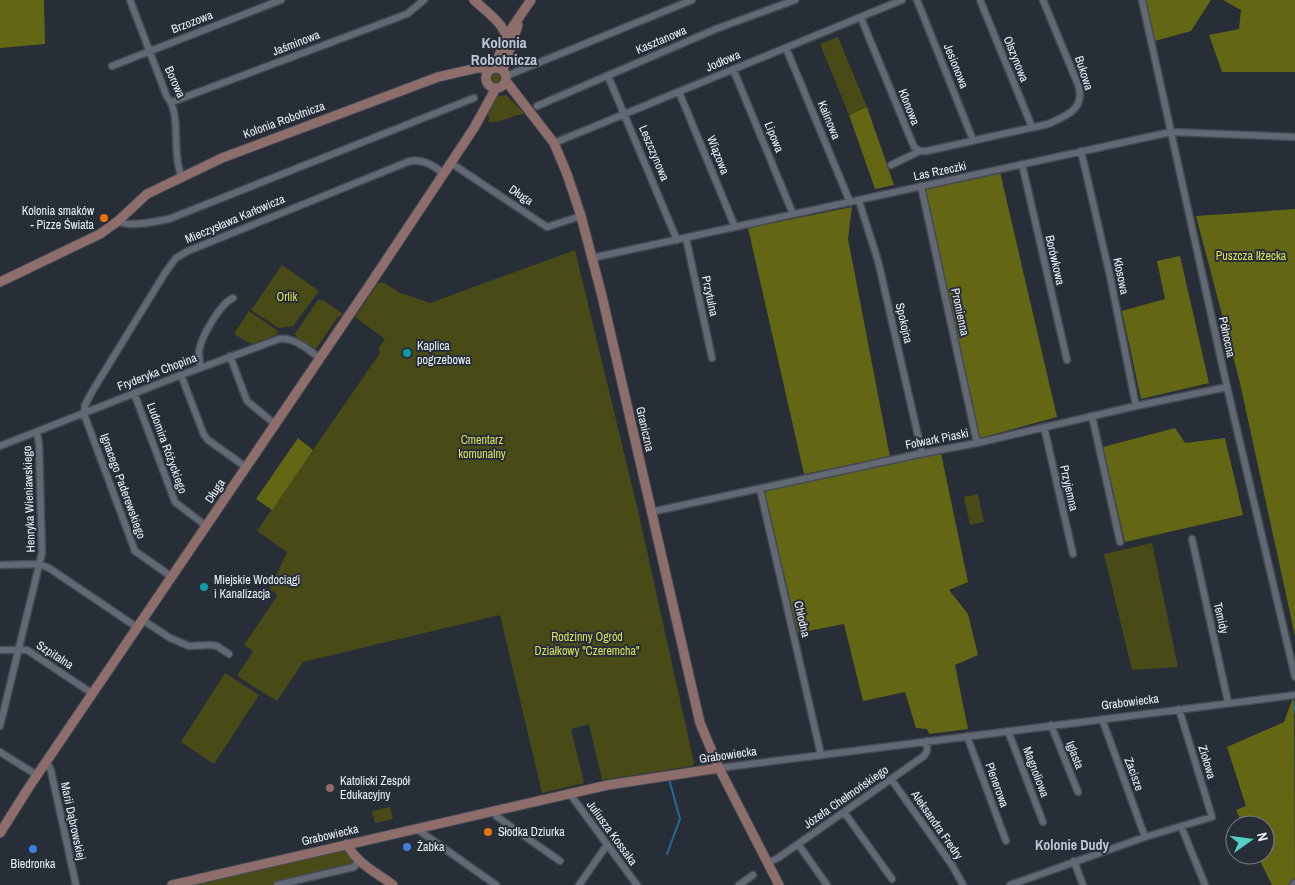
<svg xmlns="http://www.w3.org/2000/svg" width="1295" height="885" font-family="'Archivo Narrow',sans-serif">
  <rect width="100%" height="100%" fill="#272e38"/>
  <path fill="#494b16" d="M838,37l29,70 -18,8 -29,-71z
    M489 78a7 7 0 1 1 14 0a7 7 0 1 1-14 0Z
    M506,95l19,19c-13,0 -23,10 -37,8l1,-3 -2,-7 7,-15z
    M575,250l64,265 55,248 -2,3 -90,14 -13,-56 -18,5 13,54 -42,10 -42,-178 -197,47 -26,39 -40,-25 16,-25 -9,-6 34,-50 -8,-6 17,-37 -30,-21 123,-178 -2,-4 7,-10 -30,-22 23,-34h7l13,9 32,11z
    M282,265l37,26 -26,35 -14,2 -28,-18z
    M318,300h5l20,14 -6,4 -22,32 -18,-12 -2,-4z
    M249,311l29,20 -4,5 -23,8 -17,-10z
    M978,494l6,28 -14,3 -6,-28z
    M1152,543l26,124 -46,3 -28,-116z
    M225,673l34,22 -45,69 -33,-22z
    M390,807l3,12 -18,4 -3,-12z
    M347,844l12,17 -5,6 -77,18h-105z"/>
  <path fill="#636713" d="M0,0h44l1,44 -45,4z
    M1142,0h69l-20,31 -40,11z
    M1223,0h72v72h-73l-13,-37 30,-6 2,-19z
    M867,107l27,78 -19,4 -26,-74z
    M1000,172l57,245 -77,21 -55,-251z
    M852,207l-4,32 42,218 -86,17 -56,-246z
    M1295,209v427l-55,-253 -44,-167z
    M1180,256l29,127 -68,16 -19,-88 43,-12 -8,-38z
    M1175,428l10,15 40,-5 18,77 -118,27 -22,-95z
    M298,438l15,12 -41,60 -16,-11z
    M941,453l27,129 -19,8 19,24 10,41 -23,10 13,64 -39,5 -2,-5 -11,-1 -11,-36 -42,9 -19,-77 -46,9 -33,-139 3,-6z
    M1294,695l1,188 -2,2h-21l-15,-30h8v-30h-22l-7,-15 10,-4 -19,-59 57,-25z"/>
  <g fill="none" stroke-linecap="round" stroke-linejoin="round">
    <path stroke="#1f6c99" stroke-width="2" d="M1295,703v9
      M667,854l13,-35 -11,-40"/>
    <g stroke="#454a53" stroke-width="9">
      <path id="street" d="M130,0l37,97c15,15 4,57 15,80
        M917,0l56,140
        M980,0l52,127
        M1142,0l85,387 68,290
        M861,18l53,129 6,4h7l121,-27c18,-8 36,-14 31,-37l-36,-87
        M786,48l64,154
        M112,66l169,-66
        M733,69l60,145
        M506,76l186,-76
        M608,76l69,164
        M679,92l56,135
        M172,102l235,-88 17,-14
        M537,106l179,-77 79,-29
        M554,143l348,-143
        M1081,151l29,125 26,130
        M451,163l96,64 34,-11
        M1022,164l45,196
        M891,165l29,-14
        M921,186l56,257
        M859,200c6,22 14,43 20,65l43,188
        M118,221c9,7 40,0 51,-2l305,-121
        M686,238l26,120
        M592,258l579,-126 124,5
        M230,356l17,45 28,23
        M200,368c0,-6 -1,-11 -1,-17 2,-14 21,-47 34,-53
        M181,375l23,60 4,5 38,27
        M134,393l41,109 31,24
        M1092,416l28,126
        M1044,427l29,127
        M0,446l181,-71 98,-36c15,-2 29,10 40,19
        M760,489l61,266
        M651,512l268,-58 58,-11 159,-37 91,-19
        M1192,539l36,163
        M0,565l40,-1 9,4 89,60
        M172,577l-37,-26 -51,-137 1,-9 8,-15 72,-117 11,-15 12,-7 222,-90c13,-2 23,4 34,13
        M143,620l27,18 19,8 22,-1 6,1 12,8
        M0,650h27l66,44
        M1102,719l43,118
        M1051,725l27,67
        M0,726l42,-173 -3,-109 -2,-12
        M1008,731l35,91
        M967,736l39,105
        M0,752l37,23
        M47,762l4,9 25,114
        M719,768l576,-73
        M891,779l61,86 11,20
        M570,794l67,91
        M494,811l2,5 64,45
        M844,812l48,67
        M1181,826l24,59
        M419,828l2,4 75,53
        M798,844l29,41
        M1074,861l9,24
        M767,863l11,-5 146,-102 3,-5v-10
        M277,885l77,-18 5,-6
        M579,885l28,-40
        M739,885l14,-10
        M1010,885l135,-48 67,-20 -33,-108
        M1293,885l2,-2"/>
    </g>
    <g stroke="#454a53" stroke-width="11">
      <path id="secondary" d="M474,0c18,17 32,23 35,49
        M486 78a10 10 0 1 1 20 0a10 10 0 1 1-20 0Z
        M494,68l13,-33 24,-35
        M503,70l15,-45
        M506,81l48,62 13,31 14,42 21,80 98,427 19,45 60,117
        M0,282l100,-48 18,-13 29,-27 75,-36 216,-81 39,-9h8l4,2
        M0,833l29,-46 344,-507 101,-152 22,-40
        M347,844c9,19 30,29 46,41
        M172,885l436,-100 111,-17"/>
    </g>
    <use href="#street" stroke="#626975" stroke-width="6"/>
    <use href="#secondary" stroke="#8d6e6b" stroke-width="9"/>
  </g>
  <g fill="#e8710a" stroke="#272e38" stroke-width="2">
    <circle cx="104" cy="218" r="5"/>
    <circle cx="488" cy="832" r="5"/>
  </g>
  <g fill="#0f9aa8" stroke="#272e38" stroke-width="2">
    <circle cx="407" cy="353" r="5"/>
    <circle cx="204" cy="587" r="5"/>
  </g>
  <circle fill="#8d6e63" stroke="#272e38" stroke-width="2" cx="330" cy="788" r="5"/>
  <g fill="#3f7fe0" stroke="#272e38" stroke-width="2">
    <circle cx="407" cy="847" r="5"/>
    <circle cx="33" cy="849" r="5"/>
  </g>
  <g text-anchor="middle" stroke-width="4" stroke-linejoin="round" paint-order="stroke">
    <g font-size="12" fill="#ecf0f7" stroke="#272e38">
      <text transform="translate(192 22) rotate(-21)" y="4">Brzozowa</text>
      <text transform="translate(661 40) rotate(-23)" y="4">Kasztanowa</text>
      <text transform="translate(296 43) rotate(-21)" y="4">Jaśminowa</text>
      <text transform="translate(1016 59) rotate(68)" y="4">Olszynowa</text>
      <text transform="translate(723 61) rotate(-23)" y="4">Jodłowa</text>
      <text transform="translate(956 66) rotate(68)" y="4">Jesionowa</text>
      <text transform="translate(1084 73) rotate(72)" y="4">Bukowa</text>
      <text transform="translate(175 82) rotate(66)" y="4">Borowa</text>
      <text transform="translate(909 107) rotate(68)" y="4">Klonowa</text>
      <text transform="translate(284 120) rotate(-20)" y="4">Kolonia Robotnicza</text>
      <text transform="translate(829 120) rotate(67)" y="4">Kalinowa</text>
      <text transform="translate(774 137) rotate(68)" y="4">Lipowa</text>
      <text transform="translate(654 153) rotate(67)" y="4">Leszczynowa</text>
      <text transform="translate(718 155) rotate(68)" y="4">Wiązowa</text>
      <text transform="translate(940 171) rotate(-12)" y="4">Las Rzeczki</text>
      <text transform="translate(521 195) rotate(34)" y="4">Długa</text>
      <text transform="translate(235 219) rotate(-23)" y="4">Mieczysława Karłowicza</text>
      <text transform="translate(1055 260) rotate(77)" y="4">Borówkowa</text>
      <text transform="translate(1121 276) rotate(78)" y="4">Kłosowa</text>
      <text transform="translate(710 296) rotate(78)" y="4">Przytulna</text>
      <text transform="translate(960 312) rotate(78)" y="4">Promienna</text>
      <text transform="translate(904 323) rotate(77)" y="4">Spokojna</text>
      <text transform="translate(1227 337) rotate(78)" y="4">Północna</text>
      <text transform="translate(157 372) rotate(-21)" y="4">Fryderyka Chopina</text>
      <text transform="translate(645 429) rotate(77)" y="4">Graniczna</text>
      <text transform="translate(937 439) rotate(-11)" y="4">Folwark Piaski</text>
      <text transform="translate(167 448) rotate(70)" y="4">Ludomira Różyckiego</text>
      <text transform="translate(123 486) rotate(70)" y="4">Ignacego Paderewskiego</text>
      <text transform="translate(1069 488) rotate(77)" y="4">Przyjemna</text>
      <text transform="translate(215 491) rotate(-56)" y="4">Długa</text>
      <text transform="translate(29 499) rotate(-92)" y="4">Henryka Wieniawskiego</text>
      <text transform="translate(1221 618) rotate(77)" y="4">Temidy</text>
      <text transform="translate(802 619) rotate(77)" y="4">Chłodna</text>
      <text transform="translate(55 655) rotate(33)" y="4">Szpitalna</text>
      <text transform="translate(1130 702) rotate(-7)" y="4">Grabowiecka</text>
      <text transform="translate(728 755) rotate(-8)" y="4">Grabowiecka</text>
      <text transform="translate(1075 755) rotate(69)" y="4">Iglasta</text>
      <text transform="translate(1207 762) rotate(73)" y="4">Ziołowa</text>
      <text transform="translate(1036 772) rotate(69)" y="4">Magnoliowa</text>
      <text transform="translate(1134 774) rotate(70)" y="4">Zacisze</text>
      <text transform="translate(997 785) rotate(70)" y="4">Plenerowa</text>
      <text transform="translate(846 797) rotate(-35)" y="4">Józefa Chełmońskiego</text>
      <text transform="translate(73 821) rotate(78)" y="4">Marii Dąbrowskiej</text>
      <text transform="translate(937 825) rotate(55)" y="4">Aleksandra Fredry</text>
      <text transform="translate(612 833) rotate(54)" y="4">Juliusza Kossaka</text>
      <text transform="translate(330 835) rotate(-13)" y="4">Grabowiecka</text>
    </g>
    <g font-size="12" fill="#ecf0f7" stroke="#272e38" text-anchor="start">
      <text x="94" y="215" text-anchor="end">Kolonia smaków<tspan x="94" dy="14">- Pizze Świata</tspan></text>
      <text x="417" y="350">Kaplica<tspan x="417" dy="14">pogrzebowa</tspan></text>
      <text x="214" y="584">Miejskie Wodociągi<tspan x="214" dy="14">i Kanalizacja</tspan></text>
      <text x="340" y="785">Katolicki Zespół<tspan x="340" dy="14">Edukacyjny</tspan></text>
      <text x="498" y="836">Słodka Dziurka</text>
      <text x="417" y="851">Żabka</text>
      <text x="33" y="868" text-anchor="middle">Biedronka</text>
    </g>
    <g font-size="12" fill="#dae15a" stroke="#272e38">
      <text x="1251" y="260">Puszcza Iłżecka</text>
      <text x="287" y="301">Orlik</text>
      <text x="482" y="444">Cmentarz<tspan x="482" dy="14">komunalny</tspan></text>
      <text x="587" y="641">Rodzinny Ogród<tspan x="587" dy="14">Działkowy "Czeremcha"</tspan></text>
    </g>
    <g font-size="14" font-weight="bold" fill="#bec6d3" stroke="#272e38">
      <text x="1072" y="850">Kolonie Dudy</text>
    </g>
    <g font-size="15" font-weight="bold" fill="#bec6d3" stroke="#272e38">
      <text x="504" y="48">Kolonia<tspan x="504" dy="17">Robotnicza</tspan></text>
    </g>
  </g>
  <g transform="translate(1250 840) rotate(76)"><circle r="24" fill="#272e38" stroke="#767c84"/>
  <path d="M0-4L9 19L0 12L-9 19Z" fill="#55cec6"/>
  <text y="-8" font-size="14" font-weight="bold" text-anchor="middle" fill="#ecf0f7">N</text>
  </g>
</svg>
